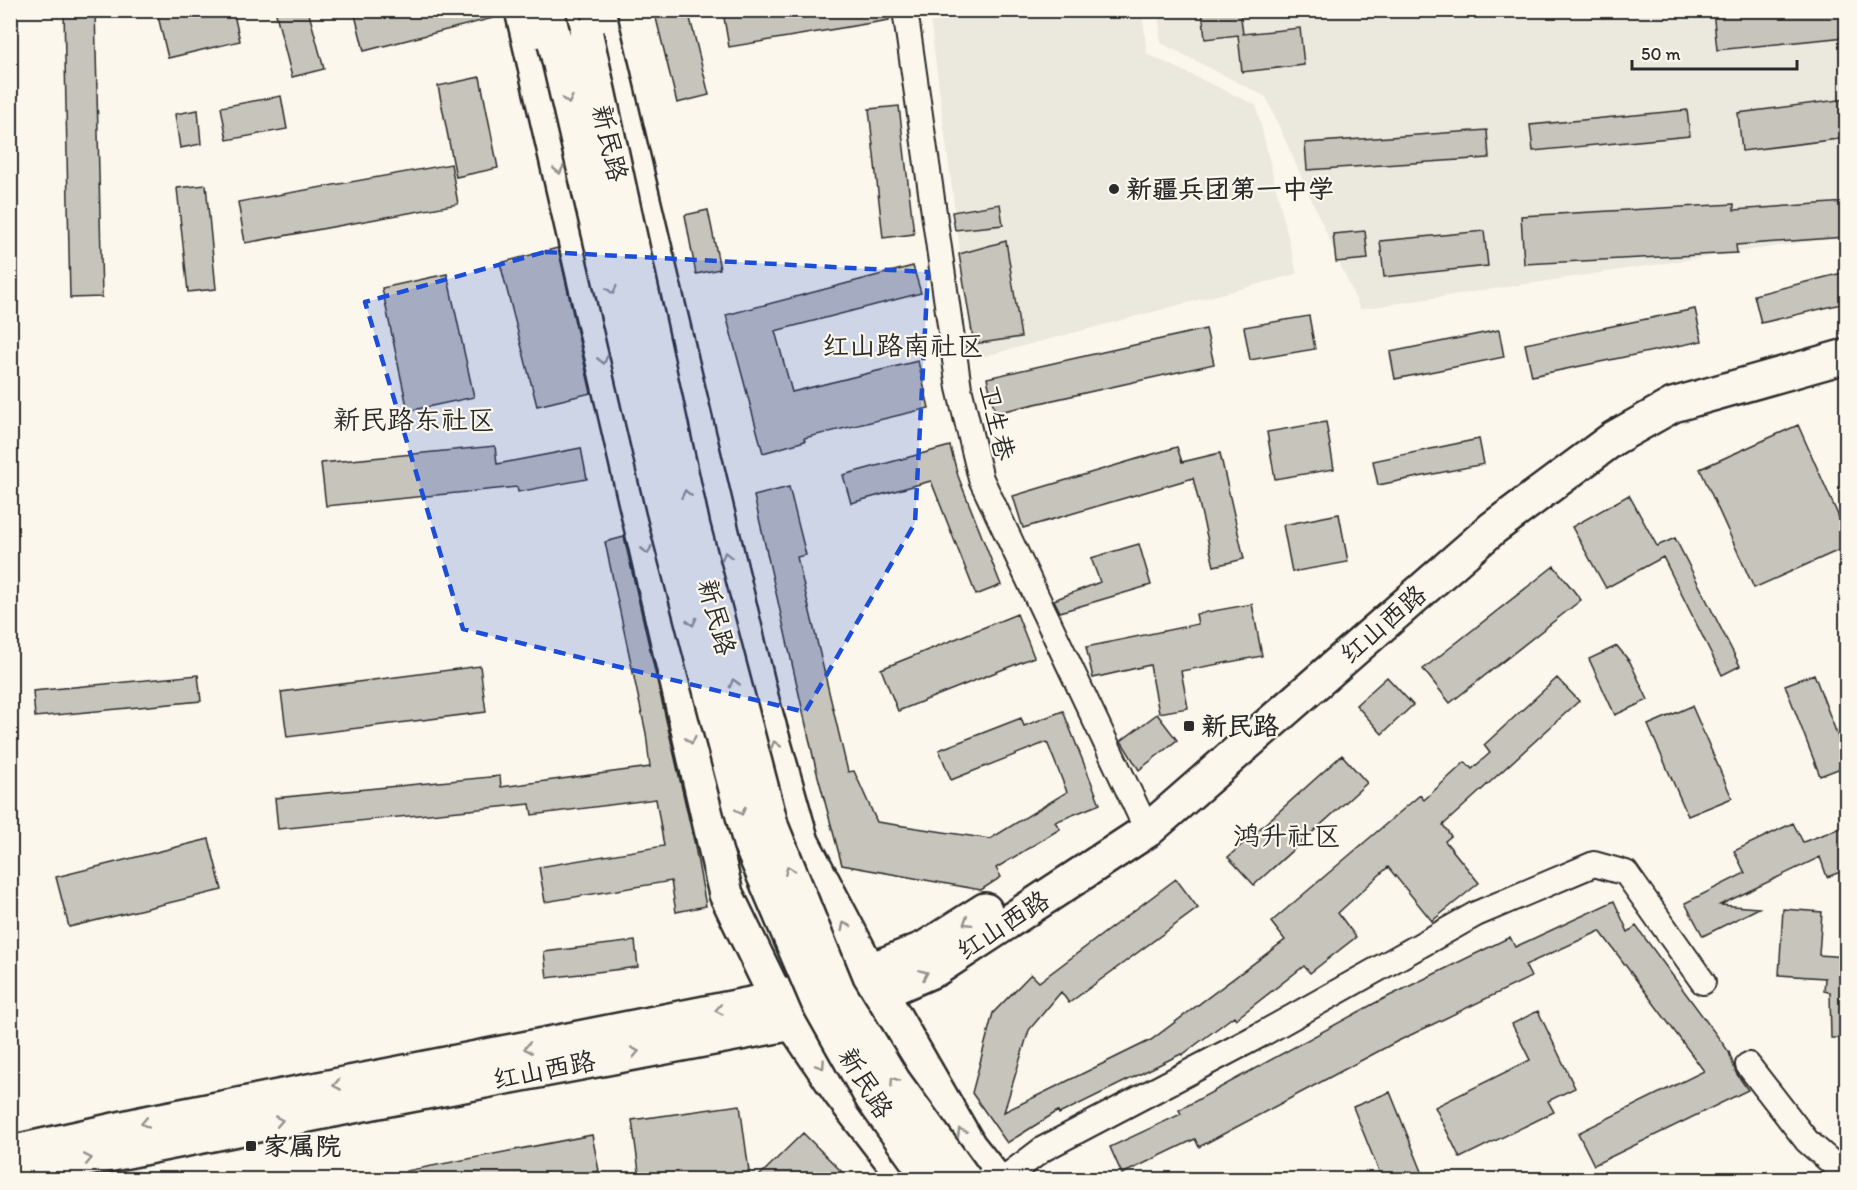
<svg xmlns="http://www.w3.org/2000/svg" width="1857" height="1190" font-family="Itim,'LXGW WenKai TC',sans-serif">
  <rect width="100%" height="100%" fill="#fbf7ec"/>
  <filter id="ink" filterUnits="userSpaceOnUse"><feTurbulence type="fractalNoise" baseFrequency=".0167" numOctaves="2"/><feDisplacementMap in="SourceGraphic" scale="12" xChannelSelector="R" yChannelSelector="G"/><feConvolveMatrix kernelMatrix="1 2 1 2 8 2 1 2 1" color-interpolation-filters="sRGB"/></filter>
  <g filter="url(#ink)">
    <path fill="#ebe8de" d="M929,11h213l5,43 109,51 41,169 -323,85z
      M1158,11h688v225l-486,73 -94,-212 -105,-54z"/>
    <path fill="#c7c4bc" stroke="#2b2b2b" stroke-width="1.5" d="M64,10h31l7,287 -32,1z
      M182,10h51l7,31 -72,17 -10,-42z
      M275,10h33l16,59 -32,8z
      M372,10h124l1,7 -133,34 -9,-36z
      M654,10h34l21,85 -32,8z
      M731,10h158v10l-160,27 -6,-35z
      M1202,10h38l3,24 57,-6 4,37 -62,7 -4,-37 -33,4z
      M1713,10h133v27l-129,13z
      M480,77l18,91 -42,9 -18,-91z
      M281,96l6,33 -60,11 -6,-33z
      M1846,99v39l-104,13 -4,-38z
      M899,106l15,128 -31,4 -14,-129z
      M198,110l3,34 -21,4 -5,-34z
      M1687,110l3,26 -157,15 -3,-26z
      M1487,130l2,28 -182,12 -2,-27z
      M451,164l7,40 -213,39 -7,-41z
      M206,185l10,104 -28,3 -11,-104z
      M1846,202v35l-110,8 1,8 -213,11 -3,-48 213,-12v6z
      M1000,204l3,21 -48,5 -3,-18z
      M708,210l12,59 -24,5 -11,-59z
      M1365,231l3,28 -32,3 -3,-28z
      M1484,231l4,35 -104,11 -4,-36z
      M1006,241l15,96 -47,7 -15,-90z
      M558,248l33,145 -54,13 -37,-143z
      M913,266l8,27 -146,38 17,61 126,-31 11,47 -125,30 1,3 -42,12 -37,-138z
      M1846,272v31l-85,20 -7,-28z
      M447,274l27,123 -66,14 -26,-123z
      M1695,309l7,32 -170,35 -7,-32z
      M1309,316l6,33 -65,11 -6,-33z
      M1206,329l8,35 -219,49 -8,-35z
      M1499,330l5,27 -109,22 -5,-27z
      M1326,422l8,47 -59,10 -8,-47z
      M1798,425l48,108v14l-92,41 -54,-119z
      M1479,439l5,25 -106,21 -5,-24z
      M495,446l2,18 84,-16 6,31 -69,13 -1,-5 -191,19 -5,-43z
      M950,446l8,30 43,109 -25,10 -45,-114 -80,22 -8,-28z
      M1177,447l5,15 38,-9 24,106 -30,7 -21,-88 -170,50 -10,-32z
      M789,487l17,68 -9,2 51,215 6,-1 23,51 113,17 77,-47 -20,-50 -96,38 -12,-30 82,-32 3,8 39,-15 37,93 -45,18 5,7 -64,39 5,9 -20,13 -139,-25 -26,-96 -62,-273z
      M1629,495l28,51 18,-8 65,128 -18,9 -59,-118 -57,31 -34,-61z
      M1339,514l9,48 -56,10 -9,-47z
      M624,537l70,304 12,65 -30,6 -5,-31 -126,21 -6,-35 125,-21 -8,-47 -124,16 -2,-11 -252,25 -3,-31 225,-22 1,11 149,-20 -4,-34 -41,-191z
      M1139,544l12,41 -91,27 -6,-12 46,-18 -9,-24z
      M1554,566l27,34 -131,103 -27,-34z
      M1252,604l10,52 -81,15 7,37 -29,5 -9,-48 -57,13 -7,-31 112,-23 -2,-10z
      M1017,614l17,43 -136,54 -17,-42z
      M1617,646l13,16 18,38 -33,15 -26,-56z
      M480,666l6,46 -199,25 -6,-45z
      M1814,674l32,84v8l-26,10 -35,-91z
      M198,675l3,26 -166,16 -2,-26z
      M1387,677l26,28 -31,29 -26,-29z
      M1557,678l22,23 -136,124 8,11 -6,5 34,42 -47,38 -44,-54 -50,46 18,24 -46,36 -6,-7 -68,53 -2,-3 -52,39 -1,-1 -122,60 -1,-3 -51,32 -35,-50 21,-80 38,-39 8,8 137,-103 22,29 -129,95 -8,-11 -32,38 -25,82 147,-72 134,-100 -14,-18 149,-127 4,5 41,-38 7,7 18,-16 -6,-8z
      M1692,706l40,92 -44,18 -40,-91z
      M1157,714l20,26 -38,30 -18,-29z
      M1342,755l25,28 -113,102 -26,-28z
      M1793,823l10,19 43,-16v44l-19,7 -7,-20 -100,48 39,3 -56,28 -18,-33 60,-30 -11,-22z
      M209,839l13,51 -153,37 -13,-50z
      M1614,901l14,31 8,-6 93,126 7,21 12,17 -154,75 -16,-32 126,-62 -104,-140 -75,34 6,12 -137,66 -195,104 -4,-8 -73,35 -12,-27 71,-33 -2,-4 196,-107 135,-66 5,10z
      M1783,909l39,3 -3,43 27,2v81h-15l-1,-46 -6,-1 1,-13 -46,-3z
      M635,941l3,26 -91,11 -3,-26z
      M1538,1011l37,77 -27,13 6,11 -94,46 -25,-51 95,-47 -18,-36z
      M1390,1092l35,87h-43l-29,-72z
      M740,1105l10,74h-110l-8,-59z
      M803,1133l46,46h-93z
      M592,1135l7,36 -43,8h-149l-1,-8z"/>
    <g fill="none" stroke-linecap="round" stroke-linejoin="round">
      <g stroke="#2b2b2b" stroke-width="28">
        <path id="street" d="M905,10l54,378 22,91 159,336
          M1748,1065l59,76 39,34
          M1002,1180l41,-31 219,-115 214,-120 118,-50 32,9 77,109"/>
      </g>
      <g stroke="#2b2b2b" stroke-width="38">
        <path id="secondary" d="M522,10l204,884 51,105 63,94 67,87
          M547,10l8,33
          M598,10l164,691 40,141 79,151 88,153 27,34
          M10,1153l131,-29 636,-125 91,-28 57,-23 60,-38
          M10,1178l47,-13 321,-64 415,-78 88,-30 55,-24 212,-139 345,-302 121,-90 59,-33 173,-49"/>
      </g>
      <use href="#street" stroke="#fbf7ec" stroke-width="24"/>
      <use href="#secondary" stroke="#fbf7ec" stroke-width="33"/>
      <g stroke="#2b2b2b" stroke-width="38" stroke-linecap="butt">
        <path id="secondary-bridge" d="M586,35l107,492 79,301 66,163 56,91 71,98
          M555,43l108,466 87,334 68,159 54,96 59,82"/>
      </g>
      <use href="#secondary-bridge" stroke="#fbf7ec" stroke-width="33"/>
    </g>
    <defs><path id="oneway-chevron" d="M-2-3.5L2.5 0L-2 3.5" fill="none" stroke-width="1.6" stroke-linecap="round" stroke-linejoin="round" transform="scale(1.5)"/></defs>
    <g stroke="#93918c">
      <use href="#oneway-chevron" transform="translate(568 100) rotate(77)"/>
      <use href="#oneway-chevron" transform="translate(559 170) rotate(77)"/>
      <use href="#oneway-chevron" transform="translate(612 290) rotate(77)"/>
      <use href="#oneway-chevron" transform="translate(603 360) rotate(77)"/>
      <use href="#oneway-chevron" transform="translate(686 494) rotate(-102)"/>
      <use href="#oneway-chevron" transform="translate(647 550) rotate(77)"/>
      <use href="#oneway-chevron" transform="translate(726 556) rotate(-104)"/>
      <use href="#oneway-chevron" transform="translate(692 622) rotate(75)"/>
      <use href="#oneway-chevron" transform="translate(734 683) rotate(-105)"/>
      <use href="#oneway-chevron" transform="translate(691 740) rotate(77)"/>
      <use href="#oneway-chevron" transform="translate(775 745) rotate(-106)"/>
      <use href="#oneway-chevron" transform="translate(741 811) rotate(75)"/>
      <use href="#oneway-chevron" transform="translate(789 870) rotate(-112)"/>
      <use href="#oneway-chevron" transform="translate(967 922) rotate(148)"/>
      <use href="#oneway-chevron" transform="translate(845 926) rotate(-117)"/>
      <use href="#oneway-chevron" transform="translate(924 974) rotate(-24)"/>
      <use href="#oneway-chevron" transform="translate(719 1010) rotate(169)"/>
      <use href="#oneway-chevron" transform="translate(528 1048) rotate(169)"/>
      <use href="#oneway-chevron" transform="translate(635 1052) rotate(-11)"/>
      <use href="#oneway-chevron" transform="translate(821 1065) rotate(56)"/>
      <use href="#oneway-chevron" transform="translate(894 1081) rotate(-124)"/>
      <use href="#oneway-chevron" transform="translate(337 1085) rotate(169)"/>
      <use href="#oneway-chevron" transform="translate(279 1121) rotate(-11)"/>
      <use href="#oneway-chevron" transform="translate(145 1123) rotate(169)"/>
      <use href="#oneway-chevron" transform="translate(961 1132) rotate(-120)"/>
      <use href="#oneway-chevron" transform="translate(88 1159) rotate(-11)"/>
    </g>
  </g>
  <path fill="#1d4ed8" fill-opacity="0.2" stroke="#1d4ed8" stroke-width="4.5" stroke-dasharray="12 8" stroke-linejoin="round" d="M545,252l383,20 -13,251 -110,189 -342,-83 -98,-327z"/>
  <g fill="#2b2b2b" stroke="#fbf7ec" stroke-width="2">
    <circle cx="1114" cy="189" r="6"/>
    <rect x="1183" y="720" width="12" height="12" rx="3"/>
    <rect x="245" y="1140" width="12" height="12" rx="3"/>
  </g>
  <g text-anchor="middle" stroke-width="4.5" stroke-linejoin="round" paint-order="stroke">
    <g font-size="26" fill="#2b2b2b" stroke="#fbf7ec">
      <text transform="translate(610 143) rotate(77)" y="9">新民路</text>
      <text transform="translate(997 422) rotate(77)" y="9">卫生巷</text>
      <text transform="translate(717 617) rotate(75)" y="9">新民路</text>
      <text transform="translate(1383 624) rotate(-41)" y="9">红山西路</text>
      <text transform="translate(1003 925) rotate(-33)" y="9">红山西路</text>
      <text transform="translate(544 1070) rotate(-11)" y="9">红山西路</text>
      <text transform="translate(866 1083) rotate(58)" y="9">新民路</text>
    </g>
    <g font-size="26" font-weight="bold" fill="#2b2b2b" stroke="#fbf7ec" text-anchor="start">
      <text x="1126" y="198">新疆兵团第一中学</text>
      <text x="1201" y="735">新民路</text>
      <text x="263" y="1155">家属院</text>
    </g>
    <g font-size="27" fill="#2b2b2b" stroke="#fbf7ec">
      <text x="903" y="355">红山路南社区</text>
      <text x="414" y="429">新民路东社区</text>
      <text x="1287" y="845">鸿升社区</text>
    </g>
  </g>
  <rect width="1857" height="1190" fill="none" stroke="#fbf7ec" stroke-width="36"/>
  <rect x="18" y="18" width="1821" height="1154" fill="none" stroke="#2b2b2b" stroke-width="2" filter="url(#ink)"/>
  <path d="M1632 60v9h165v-9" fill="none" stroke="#2b2b2b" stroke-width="3"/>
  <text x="1641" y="60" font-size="18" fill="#2b2b2b" stroke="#fbf7ec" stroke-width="4.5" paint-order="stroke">50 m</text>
</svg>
